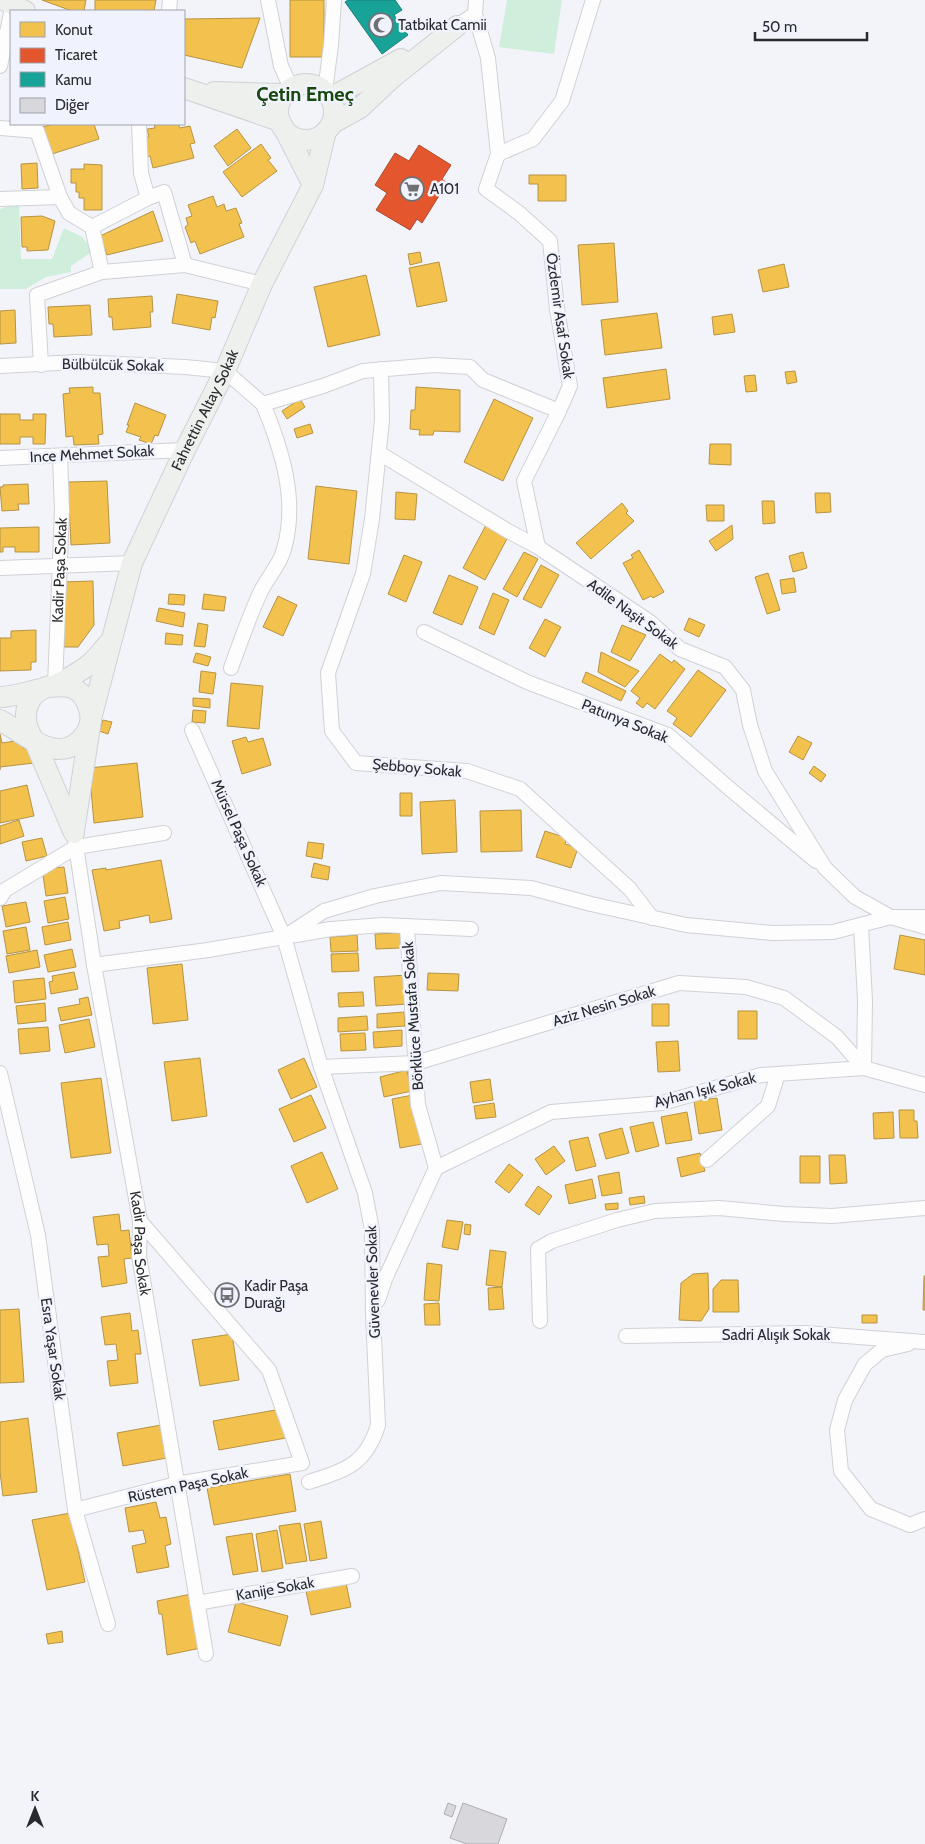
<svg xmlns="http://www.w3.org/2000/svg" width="925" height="1844" font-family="Cabin,sans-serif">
  <rect width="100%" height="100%" fill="#f3f4fa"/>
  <path fill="#cfeedc" d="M507,0h55l-8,54 -55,-7z
    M19,203l2,56h31l12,-31 18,9 11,14 -22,15v6l-25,5 -20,12h-26v-80z"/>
  <path fill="#f2c14e" stroke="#b69444" d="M42,0h44l-2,11h-12z
    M95,0h61l-2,11h-59z
    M290,0h34v57h-34z
    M260,18l-18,50 -58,-13v-36z
    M53,124h41l5,15 -47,15 -9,-27z
    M154,124h24l2,4 10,-2 5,17 -5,1 4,14 -41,10 -3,-12 -4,1 -4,-19 7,-1 -2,-8 8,-1z
    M237,129l14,19 -23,18 -14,-20z
    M261,144l10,14 -3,2 9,11 -35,26 -19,-25z
    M37,163l1,25 -16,1 -1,-25z
    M84,164l18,1v45h-18v-12h-5v-6h-3v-9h-5v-14h13z
    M529,175h37v26h-28v-17h-9z
    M213,196l4,11 7,-3 2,7 10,-3 6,15 -3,1 5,13 -44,17 -5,-13 -4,2 -6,-16 3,-2 -2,-7 6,-2 -4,-11z
    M153,211l10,30 -56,14 -7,-19z
    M42,216l13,5 -7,29 -21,1v-4h-5l-1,-30z
    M614,243l4,59 -36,3 -4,-60z
    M420,252l2,10 -12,3 -2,-11z
    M439,262l8,39 -30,6 -8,-39z
    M784,264l5,23 -26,5 -5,-22z
    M366,275l14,60 -52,12 -14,-60z
    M177,294l41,7 -3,17 -3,-1 -2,13 -38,-7z
    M152,296l1,16h-3l1,15 -38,3 -1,-13h-3l-1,-18z
    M90,305l2,30 -38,2 -1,-13h-4l-1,-17z
    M15,310l1,33 -16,1v-33z
    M657,313l5,35 -57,7 -4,-35z
    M732,314l3,18 -21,3 -2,-18z
    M666,369l4,30 -63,9 -4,-30z
    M795,371l2,11 -10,2 -2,-12z
    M755,375l2,16 -11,1 -2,-16z
    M93,387v6h7l3,41 -5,1 1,9 -25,1 -1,-9 -7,1 -3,-43 7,-1 -1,-5z
    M416,387l44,3v42l-26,-1 -1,4h-14l1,-5 -10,-1 1,-19h4z
    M300,399l5,8 -18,12 -5,-8z
    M494,399l39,19 -30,63 -39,-19z
    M135,403l31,12 -8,21 -3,-1 -4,9 -12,-4 2,-3 -15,-5 3,-7h-2z
    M0,414h20v6h13v-6h13l-1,30h-12v-7h-13v7h-20z
    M310,424l3,9 -16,5 -3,-9z
    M710,444h21v21l-22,-1z
    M107,481l3,62 -39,2 -3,-63z
    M28,484l1,20h-11l1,6 -17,1 -2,-24h3v-2z
    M316,486l41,5 -8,73 -41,-5z
    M396,492l21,2 -2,26 -20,-1z
    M815,493h15l1,19 -15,1z
    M762,501h12l1,22 -12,1z
    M622,503l6,8 -2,2 8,8 -43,38 -15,-16z
    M706,505h18v16h-17z
    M486,525l22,12 -23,43 -22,-12z
    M732,525l1,14 -17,12 -7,-10z
    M39,527v25h-24v-5h-12v5h-3v-24z
    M639,550l25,42 -11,6 -2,-2 -8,4 -20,-37 10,-5 -2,-3z
    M524,552l14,7 -21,38 -14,-8z
    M803,552l4,16 -14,4 -4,-16z
    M404,555l18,7 -16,40 -18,-8z
    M541,565l18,10 -18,33 -18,-9z
    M768,573l12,37 -13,4 -12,-37z
    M449,575l29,12 -16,38 -29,-12z
    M794,578l2,14 -14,2 -2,-14z
    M93,581l1,44 -16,22h-14v-65z
    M493,593l16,7 -15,35 -15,-7z
    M169,594l16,1 -1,10 -16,-1z
    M204,594l22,3 -2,14 -22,-2z
    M278,596l19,9 -14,31 -20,-9z
    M159,608l26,5 -2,14 -27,-6z
    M689,618l16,7 -6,12 -15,-7z
    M545,619l16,8 -16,30 -16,-9z
    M198,623l10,2 -3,22 -11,-1z
    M622,625l24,10 -16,26 -19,-9z
    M36,630v32h-5v8l-31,1v-33h11v-7z
    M166,633l17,2 -1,10 -17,-1z
    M601,652l38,19 -14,16 -27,-15z
    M196,653l15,4 -3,9 -15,-4z
    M660,654l12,9 2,-3 11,9 -30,40 -8,-6 -4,5 -7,-5 4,-5 -9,-7z
    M698,670l28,20 -35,47 -18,-13 4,-6 -10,-7z
    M201,671l15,2 -3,21 -14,-2z
    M586,672l40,19 -5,10 -39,-19z
    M231,683l32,3 -4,43 -32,-3z
    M193,698l17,1v9l-17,-2z
    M193,710l13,1 -1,12 -13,-1z
    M103,720l9,2 -4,12 -9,-3z
    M0,734l2,9 13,-2 7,3 1,4h6l5,15 -34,4v3z
    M798,736l14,7 -9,17 -14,-8z
    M246,737l2,5 15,-4 8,27 -29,9 -10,-33z
    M137,763l6,54 -49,6 -5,-55z
    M814,766l12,9 -5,7 -12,-9z
    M27,785l7,31 -34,7v-32z
    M400,793h12v23h-12z
    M455,800l2,52 -35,2 -2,-52z
    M521,810l1,41 -41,1 -1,-41z
    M19,820l5,16 -24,8v-18z
    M545,831l22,7 -2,6 13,4 -7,20 -35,-11z
    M42,838l5,18 -21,5 -4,-19z
    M308,842l16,2 -2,15 -16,-3z
    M161,860l11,59 -22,4 -1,-8 -30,6 1,7 -16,3 -12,-61 14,-2v2z
    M314,863l16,4 -2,13 -17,-3z
    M64,867l4,26 -22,3 -3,-21 11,-7z
    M65,897l4,22 -21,4 -4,-22z
    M26,902l4,20 -24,5 -4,-21z
    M68,922l3,18 -26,5 -3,-18z
    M26,927l4,23 -23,4 -4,-23z
    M400,933l1,15 -25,1 -1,-15z
    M357,935l1,16 -27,1 -1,-15z
    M900,935l25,5v35l-31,-6z
    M72,949l4,18 -28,5 -4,-17z
    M37,950l3,17 -31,6 -3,-17z
    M358,953l1,18 -27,1 -1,-18z
    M182,964l6,56 -35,4 -6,-56z
    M74,972l4,17 -27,5 -2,-12 4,-1 -1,-5z
    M428,973l31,1 -1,17 -31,-1z
    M408,975l1,29 -33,2 -2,-29z
    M44,978l2,21 -31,4 -2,-22z
    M363,992l1,14 -25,1 -1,-14z
    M88,997l4,18 -31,6 -3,-13 22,-4 -1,-5z
    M45,1003l1,18 -28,3 -2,-18z
    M652,1004h17v22h-17z
    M738,1011h19v28h-19z
    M404,1012l1,14 -28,2v-14z
    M367,1016l1,14 -30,2v-14z
    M89,1019l6,28 -30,6 -6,-28z
    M48,1027l2,24 -30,3 -2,-25z
    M402,1030v16l-28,2 -1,-16z
    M365,1033l1,17 -25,1 -1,-17z
    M678,1041l2,30 -22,1 -2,-30z
    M200,1058l7,58 -35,5 -8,-59z
    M304,1058l13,29 -26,12 -13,-29z
    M407,1070l5,21 -28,6 -4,-20z
    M101,1078l10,75 -40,5 -10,-75z
    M490,1079l3,21 -20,3 -3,-21z
    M311,1095l15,33 -32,14 -15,-33z
    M413,1095l9,49 -22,4 -8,-49z
    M717,1098l5,32 -23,4 -5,-33z
    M494,1103l2,14 -20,2 -2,-13z
    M899,1110h15v11h3l1,17h-18z
    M687,1112l5,28 -26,4 -5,-27z
    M893,1112l1,26 -20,1 -1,-26z
    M653,1122l6,24 -23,6 -6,-25z
    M622,1128l7,25 -23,6 -7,-25z
    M588,1137l8,29 -20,5 -7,-30z
    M554,1146l11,15 -19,14 -11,-16z
    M322,1152l16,37 -31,14 -16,-37z
    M700,1153l5,18 -24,6 -4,-19z
    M829,1155h16l2,28 -17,1z
    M800,1156h20v27h-20z
    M509,1164l14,11 -14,18 -14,-11z
    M619,1172l3,21 -20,3 -4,-20z
    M592,1179l4,19 -27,6 -4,-19z
    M538,1186l14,10 -13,19 -14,-10z
    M644,1196l1,7 -15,2 -1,-7z
    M618,1203v6l-12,1 -1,-6z
    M119,1214l2,17 8,-1 3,28 -8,1 3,24 -25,4 -4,-30 11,-1 -1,-12 -11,1 -4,-28z
    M447,1220l16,2 -5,28 -16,-3z
    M465,1224l6,1 -1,10 -6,-1z
    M490,1250l16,2 -4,35 -16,-2z
    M427,1263l15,2 -3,36 -15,-1z
    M708,1273l1,36 -8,12 -22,-1 2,-37 12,-9z
    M924,1276h1v34h-2z
    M721,1280h17l1,32h-26v-23z
    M502,1287l2,22 -15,1 -1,-22z
    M439,1303l1,22h-15l-1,-21z
    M19,1309l5,73 -24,1v-73z
    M130,1313l2,18 6,-1 3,24h-6l3,29 -28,3 -3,-25 11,-1 -2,-16 -11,1 -4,-28z
    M862,1315h15v8h-15z
    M232,1334l7,46 -39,6 -8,-46z
    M281,1409l5,29 -67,12 -6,-29z
    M28,1418l9,74 -34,4 -3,-24v-50z
    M161,1425l6,33 -44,8 -6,-33z
    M290,1474l6,37 -82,14 -7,-37z
    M156,1502l4,16 6,-1 5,27 -6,2 4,21 -32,6 -5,-27 14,-3 -3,-13 -14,2 -4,-24z
    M70,1513l15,69 -38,8 -15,-70z
    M321,1521l6,37 -17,3 -6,-37z
    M300,1523l7,38 -21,3 -7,-38z
    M277,1530l6,38 -21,4 -6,-38z
    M252,1533l6,38 -25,4 -7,-38z
    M346,1583l5,24 -40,8 -5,-24z
    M191,1594l10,54 -34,7 -5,-41h-3l-2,-13z
    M236,1602l52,14 -8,30 -52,-14z
    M62,1631l1,11 -15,2 -2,-10z"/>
  <path fill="#e4572e" stroke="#ac4a2e" d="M419,145l32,20 -9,14 5,4 -25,40 -5,-4 -7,11 -34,-20 11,-17 -12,-8 20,-32 14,8z"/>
  <path fill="#17a398" stroke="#1c7f78" d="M348,0h47l7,10 -8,5 14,20 -26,19 -37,-52z"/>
  <path fill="#d8d7db" stroke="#afaeb2" d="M448,1803l8,3 -4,11 -8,-3z
    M463,1803l44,16 -9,25h-31l-17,-6z"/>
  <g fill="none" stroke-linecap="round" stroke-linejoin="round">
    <g stroke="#d0d1d6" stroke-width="16">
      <g id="street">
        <path d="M268,0l13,66 10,22"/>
        <path d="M169,11l1,-11"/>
        <path d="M475,14l13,44 10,96 -12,35 33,24 31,28 7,68 13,77 -11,25 -35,70 14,66"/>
        <path d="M457,26l18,-12 1,-14"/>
        <path d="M0,66l11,-53"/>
        <path d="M325,91l6,-46 3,-45"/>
        <path d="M0,128l37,3 23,66 9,16 23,14 56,-29 -7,-25 -2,-49"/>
        <path d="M498,154l35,-15 29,-38 31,-101"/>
        <path d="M148,198l16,-6 21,73"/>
        <path d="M0,199l60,-2"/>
        <path d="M92,227l10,45"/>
        <path d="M41,365l-4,-70 65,-23 83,-7 77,19"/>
        <path d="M0,366l77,-4 108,5 40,4 38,33 60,-18 40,-15 71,-6 36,2 13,13 76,31"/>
        <path d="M381,369l1,51 -10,99 -9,55 -35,99 4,58 24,32 111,8 53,18 110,100 22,29"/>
        <path d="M379,453l129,78 30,16 112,75 30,27 45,18 18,23 7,35 15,46 60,97 30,29 36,20h34"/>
        <path d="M0,458l185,-8"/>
        <path d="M0,568l132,-5"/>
        <path d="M424,632l103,50 141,53 62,54 86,72"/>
        <path d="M231,668c9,-25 18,-51 29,-75 7,-15 20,-28 24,-44 14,-49 -2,-99 -21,-145"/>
        <path id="s1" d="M55,685l7,-175 -2,-54"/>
        <path d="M192,730l92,207 37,130 44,126 7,37 1,84 5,111c-12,40 -33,45 -69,57"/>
        <path id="s2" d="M74,833l20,132 46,256 -1,35 67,398"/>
        <path d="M0,898l5,-8 71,-43 88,-14"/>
        <path d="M861,925l4,76 -1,67"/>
        <path d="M407,926l11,179 18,63"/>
        <path d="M284,937l40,-26 51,-15 66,-13 90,5 60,16 95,21 86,8 61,-1 58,-15 34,10"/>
        <path d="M94,965l114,-15 123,-21 51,-4 89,4"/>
        <path d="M321,1067l95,-4 263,-80 67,4 38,11 53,39 27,31"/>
        <path d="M0,1073l38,162 37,275 33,114"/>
        <path d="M707,1160l61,-54 10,-32"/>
        <path d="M436,1168l115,-56 111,-9 99,-28 103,-7 61,17"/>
        <path d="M378,1300l7,-21 51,-111"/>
        <path d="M540,1321l-2,-72 14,-8 65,-21 38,-9 64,-3 65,6 48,2 93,-8"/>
        <path d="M626,1336l180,-3 119,9"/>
        <path d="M908,1344l-26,6 -17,14 -20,36 -8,30 4,41 30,38 39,16 15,-6"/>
        <path d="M75,1510l101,-26 126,-21 -33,-93 -129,-149"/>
        <path d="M197,1603l155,-27"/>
      </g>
    </g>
    <g stroke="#d0d1d6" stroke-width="22">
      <g id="secondary">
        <path d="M4,0l21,11"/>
        <circle cx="306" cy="112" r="28"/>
        <path d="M184,88l96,33 33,64"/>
        <path d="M214,92l70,2"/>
        <path d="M330,98l71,-39"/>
        <path d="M331,124l29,-16 32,-30 65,-52"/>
        <path d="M0,697c34,0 84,-36 91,23l-17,111"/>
        <path id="s3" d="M0,720c29,17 63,50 88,10l44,-167 53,-113 40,-79 37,-87 51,-99 13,-54"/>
        <path d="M74,833l-40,-93c-12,-17 -12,-41 10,-52 4,-2 8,-2 11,-3 10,-4 22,-12 31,-18 9,-6 16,-17 24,-25"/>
      </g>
    </g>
    <use href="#street" stroke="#fdfdfe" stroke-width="14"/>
    <use href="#secondary" stroke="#eef0ed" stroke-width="20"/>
  </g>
  <defs>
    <g id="mosque-ring" transform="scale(1.25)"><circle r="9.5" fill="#f0f3fd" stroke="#707175" stroke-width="1.5"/><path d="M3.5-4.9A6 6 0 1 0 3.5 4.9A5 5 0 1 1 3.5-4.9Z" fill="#707175"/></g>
    <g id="supermarket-ring" transform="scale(1.25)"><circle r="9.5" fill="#f0f3fd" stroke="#707175" stroke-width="1.5"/><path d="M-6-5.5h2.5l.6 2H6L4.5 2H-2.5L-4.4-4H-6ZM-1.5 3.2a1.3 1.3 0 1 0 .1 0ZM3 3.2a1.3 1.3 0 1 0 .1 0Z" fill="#707175"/></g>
    <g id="bus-ring" transform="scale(1.25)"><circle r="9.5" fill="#f0f3fd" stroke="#707175" stroke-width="1.5"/><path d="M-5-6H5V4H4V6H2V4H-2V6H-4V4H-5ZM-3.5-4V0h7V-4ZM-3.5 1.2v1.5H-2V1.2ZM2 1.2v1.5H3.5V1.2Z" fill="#707175"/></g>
  </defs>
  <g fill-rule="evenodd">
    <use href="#mosque-ring" x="381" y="25"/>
    <use href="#supermarket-ring" x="412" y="189"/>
    <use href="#bus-ring" x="227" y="1295"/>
  </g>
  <g text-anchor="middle" stroke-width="5" stroke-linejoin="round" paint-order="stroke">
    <g font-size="15" fill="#292a2d" stroke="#f0f3fd" text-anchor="start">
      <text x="398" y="30">Tatbikat Camii</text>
      <text x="430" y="194">A101</text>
      <text x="244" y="1291">Kadir Paşa<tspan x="244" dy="17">Durağı</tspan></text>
    </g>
    <g font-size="15" fill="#292a2d" stroke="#f0f3fd">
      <text transform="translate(560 316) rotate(82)" y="5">Özdemir Asaf Sokak</text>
      <text transform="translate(113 365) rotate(1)" y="5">Bülbülcük Sokak</text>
      <text dy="5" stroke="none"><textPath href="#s3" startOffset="445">Fahrettin Altay Sokak</textPath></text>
      <text transform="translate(92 454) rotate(-3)" y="5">Ince Mehmet Sokak</text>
      <text dy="5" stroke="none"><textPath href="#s1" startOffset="115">Kadir Paşa Sokak</textPath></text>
      <text transform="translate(633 614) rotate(36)" y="5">Adile Naşit Sokak</text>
      <text transform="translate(625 721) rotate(22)" y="5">Patunya Sokak</text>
      <text transform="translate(417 768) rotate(5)" y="5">Şebboy Sokak</text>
      <text transform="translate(239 833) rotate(66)" y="5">Mürsel Paşa Sokak</text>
      <text transform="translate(604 1006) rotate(-17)" y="5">Aziz Nesin Sokak</text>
      <text transform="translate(413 1016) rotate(-94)" y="5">Börklüce Mustafa Sokak</text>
      <text transform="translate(705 1090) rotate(-14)" y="5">Ayhan Işık Sokak</text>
      <text dy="5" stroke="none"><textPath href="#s2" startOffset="416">Kadir Paşa Sokak</textPath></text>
      <text transform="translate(373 1282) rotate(-92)" y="5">Güvenevler Sokak</text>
      <text x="776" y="1340">Sadri Alışık Sokak</text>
      <text transform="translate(53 1349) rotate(82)" y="5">Esra Yaşar Sokak</text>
      <text transform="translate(188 1485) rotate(-12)" y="5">Rüstem Paşa Sokak</text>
      <text transform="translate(275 1589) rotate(-10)" y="5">Kanije Sokak</text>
    </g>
    <g font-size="20" font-weight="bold" fill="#19480f" stroke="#f0f3fd">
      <text x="305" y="101">Çetin Emeç</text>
    </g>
  </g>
  <rect x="10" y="10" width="175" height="115" fill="#f0f3fd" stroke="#a0a3aa"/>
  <rect x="20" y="22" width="25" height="15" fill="#f2c14e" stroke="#a0a3aa"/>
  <text x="55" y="35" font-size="15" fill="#292a2d">Konut</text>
  <rect x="20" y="48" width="25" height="15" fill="#e4572e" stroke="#a0a3aa"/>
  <text x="55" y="60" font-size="15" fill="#292a2d">Ticaret</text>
  <rect x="20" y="72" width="25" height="15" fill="#17a398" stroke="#a0a3aa"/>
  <text x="55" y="85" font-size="15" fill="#292a2d">Kamu</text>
  <rect x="20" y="98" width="25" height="15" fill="#d8d7db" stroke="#a0a3aa"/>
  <text x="55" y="110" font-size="15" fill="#292a2d">Diğer</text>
  <g transform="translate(35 1809)" stroke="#f0f3fd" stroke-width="4" paint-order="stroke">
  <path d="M0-4L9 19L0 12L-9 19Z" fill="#292a2d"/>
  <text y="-8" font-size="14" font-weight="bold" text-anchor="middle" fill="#292a2d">K</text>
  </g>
  <path d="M755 32v8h112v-8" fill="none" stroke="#292a2d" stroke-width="2.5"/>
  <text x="762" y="32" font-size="15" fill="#292a2d" stroke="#f0f3fd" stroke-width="4" paint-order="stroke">50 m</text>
</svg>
